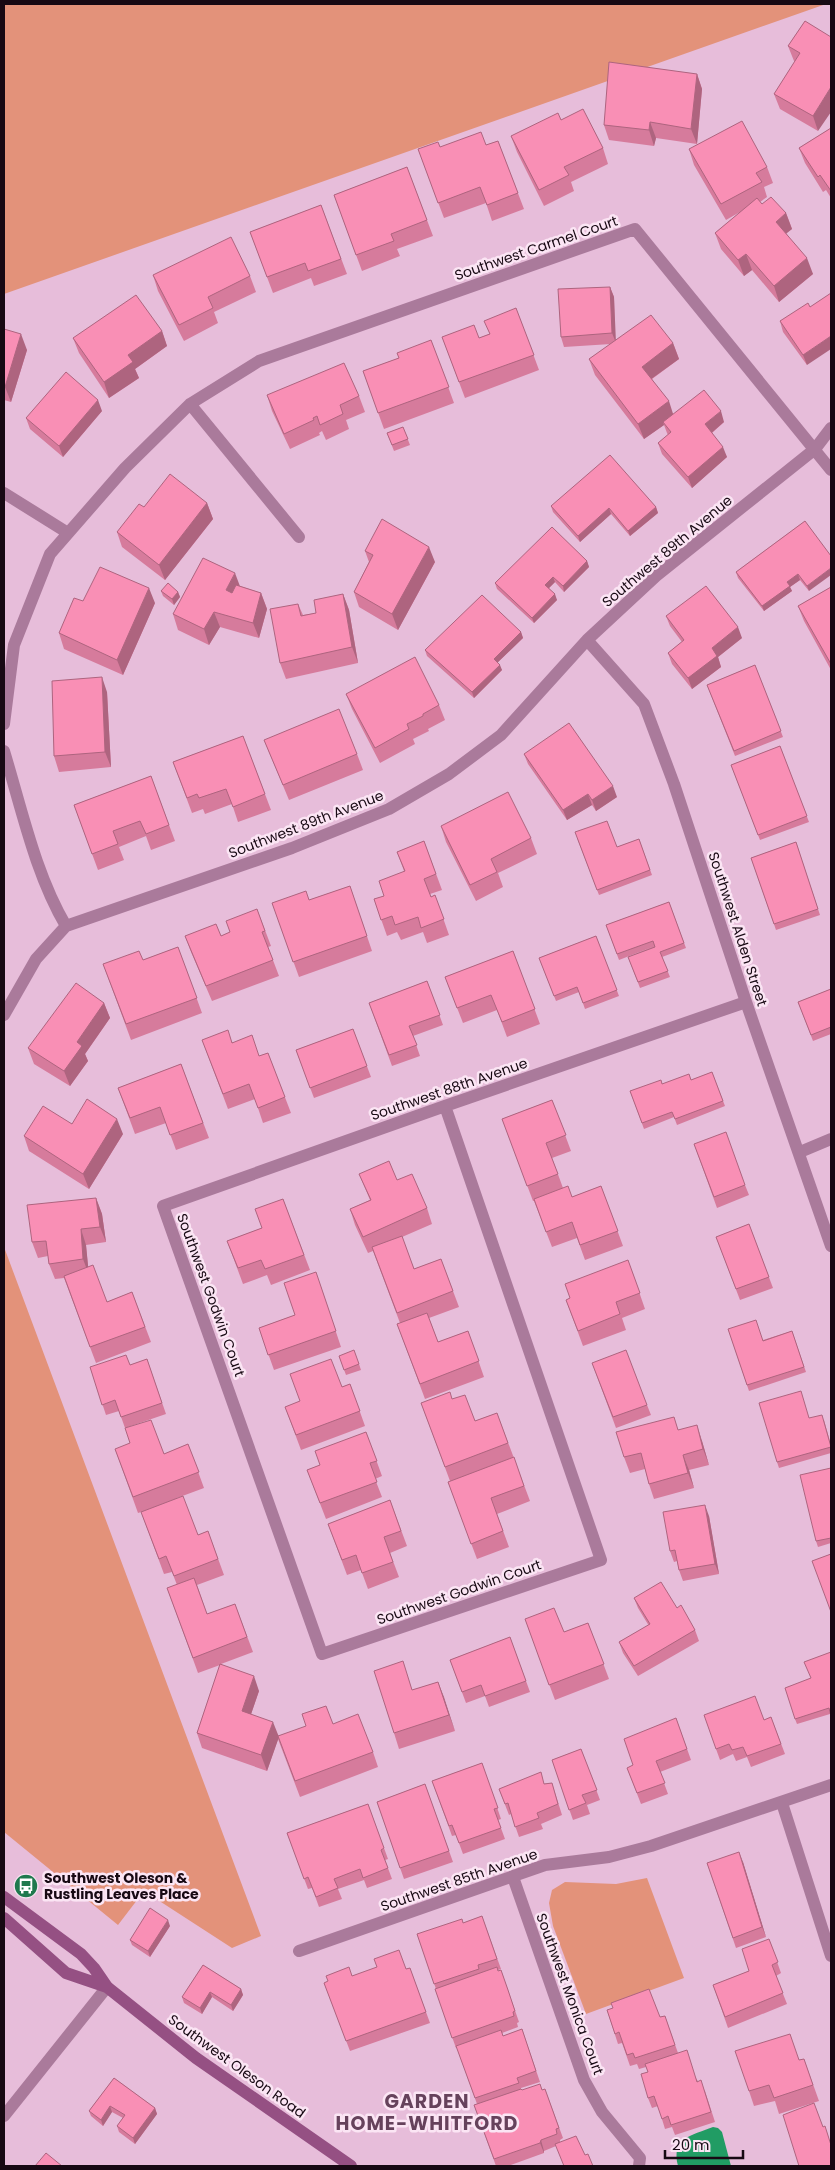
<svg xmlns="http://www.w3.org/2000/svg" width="835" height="2170" font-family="Poppins,sans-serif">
  <rect width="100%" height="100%" fill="#e7bdda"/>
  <path fill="#e3927a" d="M4,4h822l-822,290z
    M4,1247l257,689 -29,12 -88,-57 -26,34 -114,-93z
    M647,1878l37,100 -98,36 -33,-88 -4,-23 3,-13 13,-8 51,2z"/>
  <path fill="#219c64" d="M713,2127l5,1 4,4 9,34h-53c-7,-29 13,-30 35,-39z"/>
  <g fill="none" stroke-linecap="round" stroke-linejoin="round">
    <path stroke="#aa7a9b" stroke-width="12" d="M190,404l109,133
      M4,493l64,40
      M587,640l57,64 30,80 72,218 85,244
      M4,724l10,-79 36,-91 75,-86 65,-64 69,-43 376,-132 196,241
      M4,751c18,59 31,122 62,175
      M4,1015l32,-56 30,-33 226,-78 97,-39 60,-35 52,-39 86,-95 69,-64 159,-127 16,-21
      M445,1106l156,454 -279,94 -159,-448 282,-100 301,-104
      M800,1152l31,-13
      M782,1803l49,153
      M513,1877l71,203 18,32 38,46 -1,8
      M299,1951l246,-86 64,-8 42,-11 180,-61
      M4,2116l103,-129"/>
    <path stroke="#955083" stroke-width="12" d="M4,1897l77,57 13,14 13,19 89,71 155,108
      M4,1918l62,55 41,14"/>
  </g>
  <path fill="#d67b9c" d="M805,21l13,110 -38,-22 -6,-15 21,-32 -1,-1 -6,-15z
    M697,74l5,15 -5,55 -41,-6 -2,8 -45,-6 -5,-15z
    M561,120l42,28 5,16 -37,18 3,9 -30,15 -27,-54 -6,-16z
    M831,128v70l-5,-8 -3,2 -18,-29 -6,-15z
    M498,141l26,68 -32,12 -6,-18 -42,15 -26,-69 22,-2 46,-2z
    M689,149l78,18 6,16 -9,4 3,10 -7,5 2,2 24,9 6,16 -6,4 27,41 -34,28 -27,-32 -8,6 -23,-27 -6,-16 25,-21 -14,8 -32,-55z
    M407,167l26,69 -36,13 3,7 -38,15 -28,-76z
    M321,205l26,69 -33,12 -3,-8 -38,15 -23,-61z
    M153,275l97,1 6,16 -42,20 4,11 -34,18 -26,-50z
    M610,287l4,10 1,43 58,3 6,16 -27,20 21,35 51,8 -12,11 15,24 -35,31 -30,-34 -4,-11 10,-8 -1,-2 -3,-8 -20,14 -49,-64 -6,-16 22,-15 -47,3 -3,-10z
    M810,307l-3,58 -24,-33 -3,-11z
    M516,308l23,62 -74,28 -23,-61 37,1 10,-4z
    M4,329l23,21 -16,52 -7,-2z
    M162,331l5,15 -32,23 4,9 -30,20 -30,-45 -6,-15z
    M431,340l23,63 -70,26 -21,-58 36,-13z
    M267,395l92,1 6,16 -19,8 3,9 -23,11 -4,-9 -3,2 1,2 -30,14 -18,-38z
    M102,411l-39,46 -33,-28 -4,-11z
    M403,427l7,18 -16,6 -7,-18z
    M207,503l6,16 -48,61 -43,-33 -5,-15 27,-25z
    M551,506l105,1 2,6 -28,23 -19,-22 -31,28 -27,-30z
    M805,521l4,70 -9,-11 -10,7 2,4 -28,20 -26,-33 -2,-6z
    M365,551l70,11 -37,68 -39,-23 -5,-15 15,-30z
    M587,561l2,6 -25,25 -9,-10 -6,6 8,12 -23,23 -37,-34 -2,-6z
    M240,586l21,7 6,16 -8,29 -39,-11 -11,18 -31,-15 -5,-16z
    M831,587v83l-27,-49 -6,-15z
    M161,591l17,1 2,5 -6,8 -11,-9z
    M343,594l6,16 9,53 -72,16 -6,-16 18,-59 5,11 13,-2z
    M83,601l72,2 -32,72 -59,-26 -5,-16z
    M666,616l76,22 -24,19 3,10 -29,22 -20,-25 -4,-11 14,-11 -12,-16z
    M521,632l2,6 -26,25 5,7 -28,28 -47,-42 -2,-6z
    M755,665l28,72 -48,19 -28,-71z
    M107,692l4,75 -52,5 -5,-16z
    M346,694l93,11 6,15 -17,9 1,2 -16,8 2,5 -35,19 -28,-54z
    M243,736l28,74 -33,12 -6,-18 -27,10 -2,-5 -11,4 -19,-51z
    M264,740l93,14 6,16 -74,30z
    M780,746l29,76 -49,18 -29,-75z
    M524,754l93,43 -21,14 -4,-6 -25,15 -39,-56z
    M151,776l24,65 -24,9 -5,-14 -27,11 5,13 -26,10 -24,-65z
    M441,826l90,12 6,16 -39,19 5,14 -27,14 -30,-59z
    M577,838l40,9 22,-8 13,36 -53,20z
    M424,841l18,49 -12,4 1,3 4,-2 14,40 -22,8 -4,-11 -22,8 -4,-8 -10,4 -13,-37 10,-3 20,-25 -7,-19z
    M796,842l24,73 -44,15 -25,-72z
    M350,886l22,65 -73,26 -27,-74 37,-3z
    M669,902l17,46 -24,9 8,20 -30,11 -12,-31 27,-11 -36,14 -13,-35z
    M257,909l14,37 -3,1 11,29 -67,25 -21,-49 -6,-16h36l9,-4z
    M596,936l23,60 -34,13 -6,-17 -23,9 -17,-43z
    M178,947l24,66 -71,27 -28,-76 40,-4z
    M513,951l27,73 -33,13 -10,-27 -34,13 -18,-46z
    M427,981l16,44 -30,11 7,20 -28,10 -23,-63z
    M831,989v45l-18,7 -15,-39z
    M104,1003l6,15 -25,36 3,7 -18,25 -36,-22 -6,-16z
    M353,1029l18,48 -57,21 -18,-48z
    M202,1040l30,2 27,14 9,-3 23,60 -28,10 -8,-24 -27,10z
    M181,1064l28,74 -33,12 -10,-27 -31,11 -17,-46z
    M712,1072l13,34 -48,19 -3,-8 -30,12 -14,-38 32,-7 29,-4z
    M552,1100l19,51 -19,7 11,30 9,9 29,-11 22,60 -38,14 -8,-22 -25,9 -18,-46h-1l-31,-82z
    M72,1124l51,10 -34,55 -60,-38 -5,-15z
    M694,1144l51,41 4,10 -32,13z
    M359,1174l38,6 30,28 5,16 -30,13 12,32 27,-10 18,48 -30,11 9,24 30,-11 16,46 -59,22 -28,-75 3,-1 -27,-72 -5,2 -13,-28 -5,-16 20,-9z
    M96,1198l6,16 4,28 -20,3 2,22 19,35 25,-10 19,50 -55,21 -32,-85 -9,1 -6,-15 -1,-8 -10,2 -6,-16z
    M283,1199l27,71 -39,15 -4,-10 -24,9 -16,-43 35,-13z
    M749,1224l24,64 -33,12 -24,-63z
    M628,1260l17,49 -23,9 4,12 -43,16 -17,-46 4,-2z
    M321,1287l20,60 -67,23 -15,-42 36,-13z
    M728,1329l35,11 29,-9 14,41 -57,19z
    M339,1356l20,8 2,6 -15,5z
    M147,1359l19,55 -41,14 -6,-17 -13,4 -16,-48 40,-2z
    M592,1363l55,42 4,10 -35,13z
    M350,1384l15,42 -64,24 -16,-43z
    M453,1399l22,22 22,-8 33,88 -33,13 12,33 -32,12 -29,-77 2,-1 -29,-78z
    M810,1418l14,2 7,25v8l-52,15 -2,-6z
    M679,1430l23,11 7,24 -20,5 5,18 -40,11 -5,-15 -4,-15 -15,4 -6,-16z
    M366,1432l16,44 -7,3 7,18 -56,22 -19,-49 13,-5z
    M188,1444l16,44 -27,10 21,37 10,-4 16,44 -27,10 10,29 28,-10 18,48 -32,12 38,27 -8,23 28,22 54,-12 40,28 5,15 -78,30 -22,-58 -11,32 -65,-23 -5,-15 23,-68 -22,8 -31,-85 10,-3 -5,-13 -8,2 -23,-62 -3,1 -23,-64 49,5z
    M831,1468v75l-13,4 -2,-6z
    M390,1500l17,46 -17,7 9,24 -31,12 -7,-19 -14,5 -19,-51z
    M709,1516l10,58 -36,7 -4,-11 -2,-9 -3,1 -4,-11z
    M634,1598l43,10 18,22 4,11 -61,35 -15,-23 -4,-11 30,-16 -11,-18z
    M525,1619l39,13 24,-9 21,56 -54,21z
    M510,1637l20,55 -41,15 -4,-11 -19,7 -16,-43z
    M831,1652l-1,62 -33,10 -2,-5 16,-41z
    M438,1682l17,49 -56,18 -5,-16 19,-43z
    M771,1717l14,37 -34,13 -4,-10 -11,4 -3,-7 -13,6 -4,-11 48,-29z
    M676,1718l15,42 -31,12 8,22 -27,10 -14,-36 6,-3z
    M581,1749l19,51 -13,5 3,9 -17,6 -21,-60z
    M482,1763l19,56 -3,1 7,19 -42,15 -7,-19 -4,1 -20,-55z
    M552,1783l10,32 -21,9 2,5 -24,8 -8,-23 -2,1 -10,-26z
    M425,1784l28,78 -49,17 -27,-77z
    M368,1804l20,55 -3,1 7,19 -25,9 -3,-8 -26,9 4,10 -23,8 -7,-19 -4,1 -21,-56z
    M743,1862l23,75 -30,11 -29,-85z
    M482,1916l19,53 -3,1v1l3,-1 18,52 -2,1 1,4 -16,6 1,3 19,-7 18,53 -19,6v1l1,1h20l3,-1 18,49 -3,2v2l25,13 8,11 -37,-20 -12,5v2l-36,13h-12l-22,-61 3,-1 -20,-56h-1l-21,-59h1l-19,-55 46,-11z
    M170,1926l-20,31 -18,-12 -2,-5z
    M769,1939l12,34 -5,3 11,28 -59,24 -15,-43 36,-14z
    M203,1965l38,24 2,6 -10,16 -21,-14 -10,17 -18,-11 -2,-6z
    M410,1968l20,55 -80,28 -26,-68 28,-7 54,-7z
    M607,2010l53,7 5,-1 13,37 27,38 10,31 -40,13 -3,-8 -7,2 -7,-23 -6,2 -4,-10v-26l-2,-5 -7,2 -2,-5 -7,2 -8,-23 -4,1z
    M804,2059l15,42 -40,13 -4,-13 -21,5 -5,-15 50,-31z
    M114,2078l41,30 2,6 -22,30 -16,-12 -2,-6 6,-8 -11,-6 -9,14 -12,-10 -2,-5z"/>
  <path fill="#ae647f" d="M697,74l5,15 -5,55 -6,-15z
    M831,87v25l-13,19 -5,-15z
    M650,122l6,16 -2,8 -5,-16z
    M786,213l6,16 -10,8 -6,-15z
    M746,254l6,16 -8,6 -6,-16z
    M807,258l6,16 -34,28 -5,-16z
    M610,287l4,10 2,46 -4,-10z
    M162,331l5,15 -32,23 4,9 -30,20 -5,-16 24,-27z
    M21,334l6,16 -16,52 -6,-15z
    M831,336v13l-24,16 -4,-10z
    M673,343l6,16 -32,23 -5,-15z
    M98,400l4,11 -39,46 -4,-11z
    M669,401l5,16 -11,5 1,3 -20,14 -6,-15z
    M721,411l3,11 -15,13 -4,-11z
    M723,447l4,10 -35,31 -4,-11z
    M207,503l6,16 -48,61 -6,-15z
    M656,507l2,6 -28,23 -2,-5z
    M609,508l2,6 -31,28 -2,-6z
    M429,547l6,15 -37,68 -6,-16z
    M587,561l2,6 -25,25 -1,-6z
    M831,568v7l-22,16 -2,-5z
    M235,573l6,16 -9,17 -6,-16z
    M798,574l2,6 -10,7 2,4 -28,20 -2,-5 25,-24z
    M553,577l2,5 -8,8 -2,-5z
    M149,588l6,15 -32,72 -6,-15z
    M178,592l2,5 -6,8 -2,-6z
    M261,593l6,16 -8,29 -6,-15z
    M343,594l6,16 9,53 -6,-16z
    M555,594l2,6 -23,23 -2,-5z
    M214,612l6,15 -11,18 -5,-16z
    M738,627l4,11 -24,19 3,10 -29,22 -4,-11 24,-30z
    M521,632l2,6 -27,26 -2,-5z
    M500,665l2,5 -28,28 -2,-6z
    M102,677l5,15 4,75 -6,-15z
    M613,786l4,11 -21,14 -4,-11z
    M588,794l4,11 -25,15 -4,-10z
    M104,1003l6,15 -25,36 3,7 -18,25 -6,-15 13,-29z
    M117,1119l6,15 -34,55 -6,-15z
    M96,1198l6,16 4,28 -6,-15z
    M81,1229l5,16 3,30 -6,-16z
    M697,1425l5,16 7,24 -6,-16z
    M683,1455l6,15 5,18 -6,-15z
    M705,1505l4,11 10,58 -4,-10z
    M254,1676l5,15 -12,35 -5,-15z
    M438,1682l6,15 11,34 -6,-16z
    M273,1722l6,15 -12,34 -6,-16z
    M739,1852l4,10 23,75 -4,-10z
    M168,1920l2,6 -20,31 -2,-6z
    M241,1989l2,6 -10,16 -2,-6z
    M210,1992l2,5 -10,17 -2,-6z
    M110,2106l2,6 -9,14 -2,-6z
    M155,2108l2,6 -22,30 -2,-6z
    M541,2140l3,11v2l-4,-10z"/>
  <path fill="#f98fb5" stroke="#ae647f" d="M805,21l26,16v50l-18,29 -39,-22 26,-41 -12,-7z
    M609,62l88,12 -6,55 -41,-7 -1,8 -45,-5z
    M583,109l20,39 -39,19 5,8 -30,15 -28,-54 47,-23 3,7z
    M742,121l25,46 -11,6 6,9 -41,22 -32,-55z
    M831,128v63l-11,-16 -2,2 -19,-29z
    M481,132l5,13 12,-4 20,52 -31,12 -7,-18 -42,16 -20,-54 20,-7 2,5z
    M407,167l20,53 -36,14 3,7 -38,14 -22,-60z
    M771,197l15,16 -10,9 31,36 -33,28 -28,-32 -8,6 -23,-27 42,-35 5,6z
    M321,205l20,54 -33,12 -3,-8 -38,14 -17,-45z
    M231,237l19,39 -42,21 5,11 -34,17 -26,-50z
    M610,287l2,46 -51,4 -3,-48z
    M831,293v43l-28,19 -23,-34 28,-18 2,4z
    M136,295l26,36 -34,24 5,7 -29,20 -31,-44z
    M516,308l18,47 -75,27 -17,-45 32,-12 5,13 11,-4 -6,-13z
    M651,315l22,28 -31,24 27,34 -31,23 -49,-65z
    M4,329l17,5 -16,53 -1,-1z
    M431,340l18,47 -71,26 -15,-42 36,-13 -2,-5z
    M344,363l15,33 -19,9 3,9 -23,11 -3,-9 -4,2 1,2 -30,14 -17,-39z
    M66,372l32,28 -39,46 -33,-28z
    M704,390l17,21 -16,13 18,23 -35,30 -30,-34 13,-11 -8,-10z
    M403,427l5,12 -16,6 -5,-12z
    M610,455l46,52 -28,24 -19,-23 -31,28 -27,-30z
    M170,474l37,29 -48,62 -42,-33 22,-28 5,3z
    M382,519l47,28 -37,67 -38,-22 19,-37 -8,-4z
    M805,521l26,35v12l-24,18 -9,-12 -11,8 3,4 -28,20 -26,-34z
    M552,527l35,34 -24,25 -10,-9 -8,8 10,9 -23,24 -37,-35z
    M203,558l32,15 -9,17 6,3 4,-8 25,8 -8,30 -39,-11 -10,17 -31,-15z
    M100,567l49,21 -32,72 -58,-27 15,-35 9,3z
    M168,583l10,9 -6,7 -11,-8z
    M706,586l32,41 -26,21 5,8 -29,22 -20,-25 16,-13 -18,-24z
    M831,587v77l-33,-58z
    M343,594l9,53 -72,16 -10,-54 28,-5 3,12 15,-3 -2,-13z
    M482,595l39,37 -27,27 6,6 -28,27 -47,-42z
    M415,657l24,48 -16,9v2l-16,8 2,5 -34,19 -29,-54z
    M755,665l26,66 -47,20 -27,-66z
    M102,677l3,75 -51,4 -2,-75z
    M339,709l18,45 -74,31 -19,-45z
    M569,723l44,63 -21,14 -4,-6 -25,16 -39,-56z
    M243,736l22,58 -32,13 -7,-18 -27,9 -2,-4 -10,4 -14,-36z
    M780,746l27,70 -49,19 -27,-70z
    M151,776l18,49 -23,9 -6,-13 -27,10 5,13 -26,10 -18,-49z
    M508,792l23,46 -40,21 6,13 -27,13 -29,-59z
    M607,821l10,26 22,-8 11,31 -53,20 -22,-58z
    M424,841l12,33 -12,5 7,18 4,-2 9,24 -23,9 -3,-11 -23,8 -3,-9 -11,4 -7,-21 10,-3 -5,-15 26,-10 -8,-19z
    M796,842l22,67 -44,15 -23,-66z
    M350,886l17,50 -74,26 -21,-59 34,-12 3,9z
    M669,902l15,41 -24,9 8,19 -30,11 -10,-25 27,-10 -2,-6 -36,13 -11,-29z
    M257,909l8,22 -3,1 11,28 -67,26 -21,-50 31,-12 5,12 9,-4 -4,-11z
    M596,936l21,54 -34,13 -6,-16 -23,9 -15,-38z
    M178,947l19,51 -71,26 -23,-60 36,-13 4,9z
    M513,951l22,58 -33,13 -11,-27 -34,13 -12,-31z
    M427,981l13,34 -31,11 8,19 -28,10 -20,-52z
    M76,983l28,20 -27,39 5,4 -18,25 -36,-23z
    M831,989v38l-20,8 -13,-33z
    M353,1029l14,37 -57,22 -14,-38z
    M228,1030l4,13 20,-8 7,21 9,-3 17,44 -27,11 -9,-24 -26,10 -21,-54z
    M181,1064l22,59 -33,12 -10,-28 -30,11 -12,-30z
    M712,1072l11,29 -48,18 -3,-7 -30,11 -12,-32 31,-11 1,4 27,-10 2,6z
    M87,1099l30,20 -34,55 -59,-38 19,-30 29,18z
    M552,1100l14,35 -20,8 12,31 -31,12 -25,-67z
    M726,1132l19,53 -31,12 -20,-53z
    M389,1161l8,19 15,-6 15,34 -64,29 -13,-28 21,-9 -12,-26z
    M568,1186l4,11 29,-11 17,45 -38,14 -8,-23 -26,10 -12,-33z
    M96,1198l4,29 -19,2 2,30 -34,5 -3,-23 -14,1 -5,-37z
    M283,1199l21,56 -39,14 -4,-9 -23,8 -11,-27 35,-13 -7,-19z
    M749,1224l20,53 -33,12 -20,-52z
    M402,1236l12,33 27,-10 12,32 -56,22 -25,-66z
    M628,1260l12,33 -24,9 4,12 -42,17 -12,-31 4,-2 -5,-14z
    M93,1265l14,37 25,-10 13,35 -55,20 -26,-71z
    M316,1272l20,59 -68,24 -9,-27 36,-13 -11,-32z
    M427,1313l11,29 30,-11 11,30 -59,23 -23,-60z
    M756,1320l7,21 29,-10 12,36 -57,18 -19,-56z
    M354,1350l5,14 -15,6 -5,-14z
    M626,1350l21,55 -34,12 -21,-54z
    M126,1355l4,10 17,-6 15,44 -41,14 -6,-17 -13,5 -12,-38z
    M331,1359l11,28 8,-3 10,27 -64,24 -11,-28 15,-6 -10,-27z
    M801,1391l8,27 13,-3 9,32 -54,15 -18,-59z
    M450,1392l2,7 13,-4 10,26 22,-8 11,30 -63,24 -24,-64z
    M674,1417l4,13 19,-5 6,24 -20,6 5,18 -39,11 -8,-31 -17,4 -8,-25z
    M151,1420l13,34 24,-10 11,28 -66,25 -18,-48 15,-6 -5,-15z
    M366,1432l11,29 -7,2 7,19 -57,21 -13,-33 13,-5 -5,-14z
    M514,1457l10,29 -33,12 12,33 -32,13 -23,-62z
    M831,1468v70l-15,3 -16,-66z
    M183,1496l15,39 10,-4 10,28 -44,17 -8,-20 -7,3 -18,-47z
    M390,1500l11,31 -17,6 9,25 -31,11 -6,-18 -14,5 -14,-36z
    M705,1505l10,59 -36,6 -4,-20 -5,1 -7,-39z
    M831,1554v58l-19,-51z
    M194,1578l13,36 28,-10 12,33 -54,21 -26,-70z
    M661,1582l16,26 4,-3 14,25 -61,36 -15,-24 31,-18 -16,-26z
    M554,1608l10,24 24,-9 16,41 -55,21 -24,-66z
    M510,1637l16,44 -41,15 -4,-11 -19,7 -12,-32z
    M831,1652v64l-2,-8 -34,11 -10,-31 26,-10 -7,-16z
    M403,1661l9,29 26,-8 11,33 -55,18 -20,-62z
    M220,1664l34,12 -12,35 31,11 -12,33 -64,-22z
    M755,1696l9,24 7,-3 10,27 -34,12 -4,-9 -11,3 -3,-6 -13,5 -12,-34z
    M326,1706l7,18 25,-10 15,38 -78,29 -17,-45 28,-10 -4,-12z
    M676,1718l11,31 -31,12 9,22 -28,10 -10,-25 6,-3 -9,-26z
    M581,1749l16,41 -15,5 4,8 -17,7 -17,-50z
    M482,1763l16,45 -4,1 7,19 -42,15 -7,-18 -3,1 -17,-45z
    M541,1772l3,12 8,-1 6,21 -21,9 2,5 -24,9 -7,-24 -3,1 -6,-15z
    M425,1784l24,67 -49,17 -23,-66z
    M368,1804l16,44 -3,2 7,18 -25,10 -3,-9 -26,10 4,9 -22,9 -8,-20 -4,2 -17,-46z
    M739,1852l23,75 -29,11 -26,-75z
    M150,1908l18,12 -20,31 -18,-11z
    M482,1916l15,43 -19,6 1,4 -45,15 -17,-50 45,-15 1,4z
    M769,1939l9,23 -6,3 11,28 -58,24 -12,-32 36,-14 -7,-22z
    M399,1950l7,19 4,-1 16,44 -80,29 -22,-58 4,-2 -2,-5 23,-9 3,9 25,-9 -3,-8z
    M203,1965l38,24 -10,16 -21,-13 -10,16 -18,-11z
    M497,1967l1,4 3,-1 7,20 7,21 -2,1 1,4 -62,22 -17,-49z
    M649,1989l11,28 5,-1 10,29 -40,13 -2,-5 -6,2 -8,-23 -4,2 -8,-24 6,-2 -2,-5z
    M522,2029l14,42 -19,7 2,5 -44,15 -19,-52 45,-16 2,6z
    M790,2034l9,26 5,-1 9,26 -39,13 -5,-13 -20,6 -14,-40z
    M687,2050l10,32 4,-2 10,32 -40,13 -3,-9 -6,3 -8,-23 -6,2 -7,-24 7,-2 -3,-8z
    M114,2078l41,30 -22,30 -16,-12 8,-11 -15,-9 -9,14 -12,-9z
    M540,2084l2,6 3,-1 14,39 -3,1 1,5 -16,6 -1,3 -46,16 -20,-54 47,-16 1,1z
    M814,2103l9,24 2,-1 6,19v21h-32l-16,-51z
    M576,2136l9,19 3,-1 5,12h-29l-9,-22z
    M46,2153l16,13h-27z"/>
  <defs>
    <g id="bus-disc" transform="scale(1.25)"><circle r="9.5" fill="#1f794e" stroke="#fbe5f4"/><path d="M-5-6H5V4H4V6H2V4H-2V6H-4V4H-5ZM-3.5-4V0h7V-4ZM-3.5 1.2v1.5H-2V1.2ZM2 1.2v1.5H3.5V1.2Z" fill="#fff"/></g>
  </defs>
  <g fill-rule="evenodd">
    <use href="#bus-disc" x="26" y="1886"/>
  </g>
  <g text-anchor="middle" stroke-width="5" stroke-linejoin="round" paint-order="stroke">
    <g font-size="14" fill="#170913" stroke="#fbe5f4">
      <text transform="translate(536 248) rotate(-19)" y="5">Southwest Carmel Court</text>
      <text transform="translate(667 551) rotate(-40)" y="5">Southwest 89th Avenue</text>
      <text transform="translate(306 824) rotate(-21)" y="5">Southwest 89th Avenue</text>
      <text transform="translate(738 929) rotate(72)" y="5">Southwest Alden Street</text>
      <text transform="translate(449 1089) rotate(-19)" y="5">Southwest 88th Avenue</text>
      <text transform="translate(211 1295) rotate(70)" y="5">Southwest Godwin Court</text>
      <text transform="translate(459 1592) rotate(-19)" y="5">Southwest Godwin Court</text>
      <text transform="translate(459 1880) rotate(-19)" y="5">Southwest 85th Avenue</text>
      <text transform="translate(570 1994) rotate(70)" y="5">Southwest Monica Court</text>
      <text transform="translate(237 2066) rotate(36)" y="5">Southwest Oleson Road</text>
    </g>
    <g font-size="14" font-weight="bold" fill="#170913" stroke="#fbe5f4" text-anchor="start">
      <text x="44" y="1883">Southwest Oleson &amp;<tspan x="44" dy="16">Rustling Leaves Place</tspan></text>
    </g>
    <g font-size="19" font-weight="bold" letter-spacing="1" fill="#66425c" stroke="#fbe5f4">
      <text x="427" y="2108">GARDEN<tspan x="427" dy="22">HOME-WHITFORD</tspan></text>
    </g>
  </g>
  <rect width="835" height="2170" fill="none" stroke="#170913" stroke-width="10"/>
  <path d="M665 2150v8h78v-8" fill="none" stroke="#170913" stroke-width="2.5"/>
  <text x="672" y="2150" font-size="15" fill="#170913" stroke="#fbe5f4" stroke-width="4" paint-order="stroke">20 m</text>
</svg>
